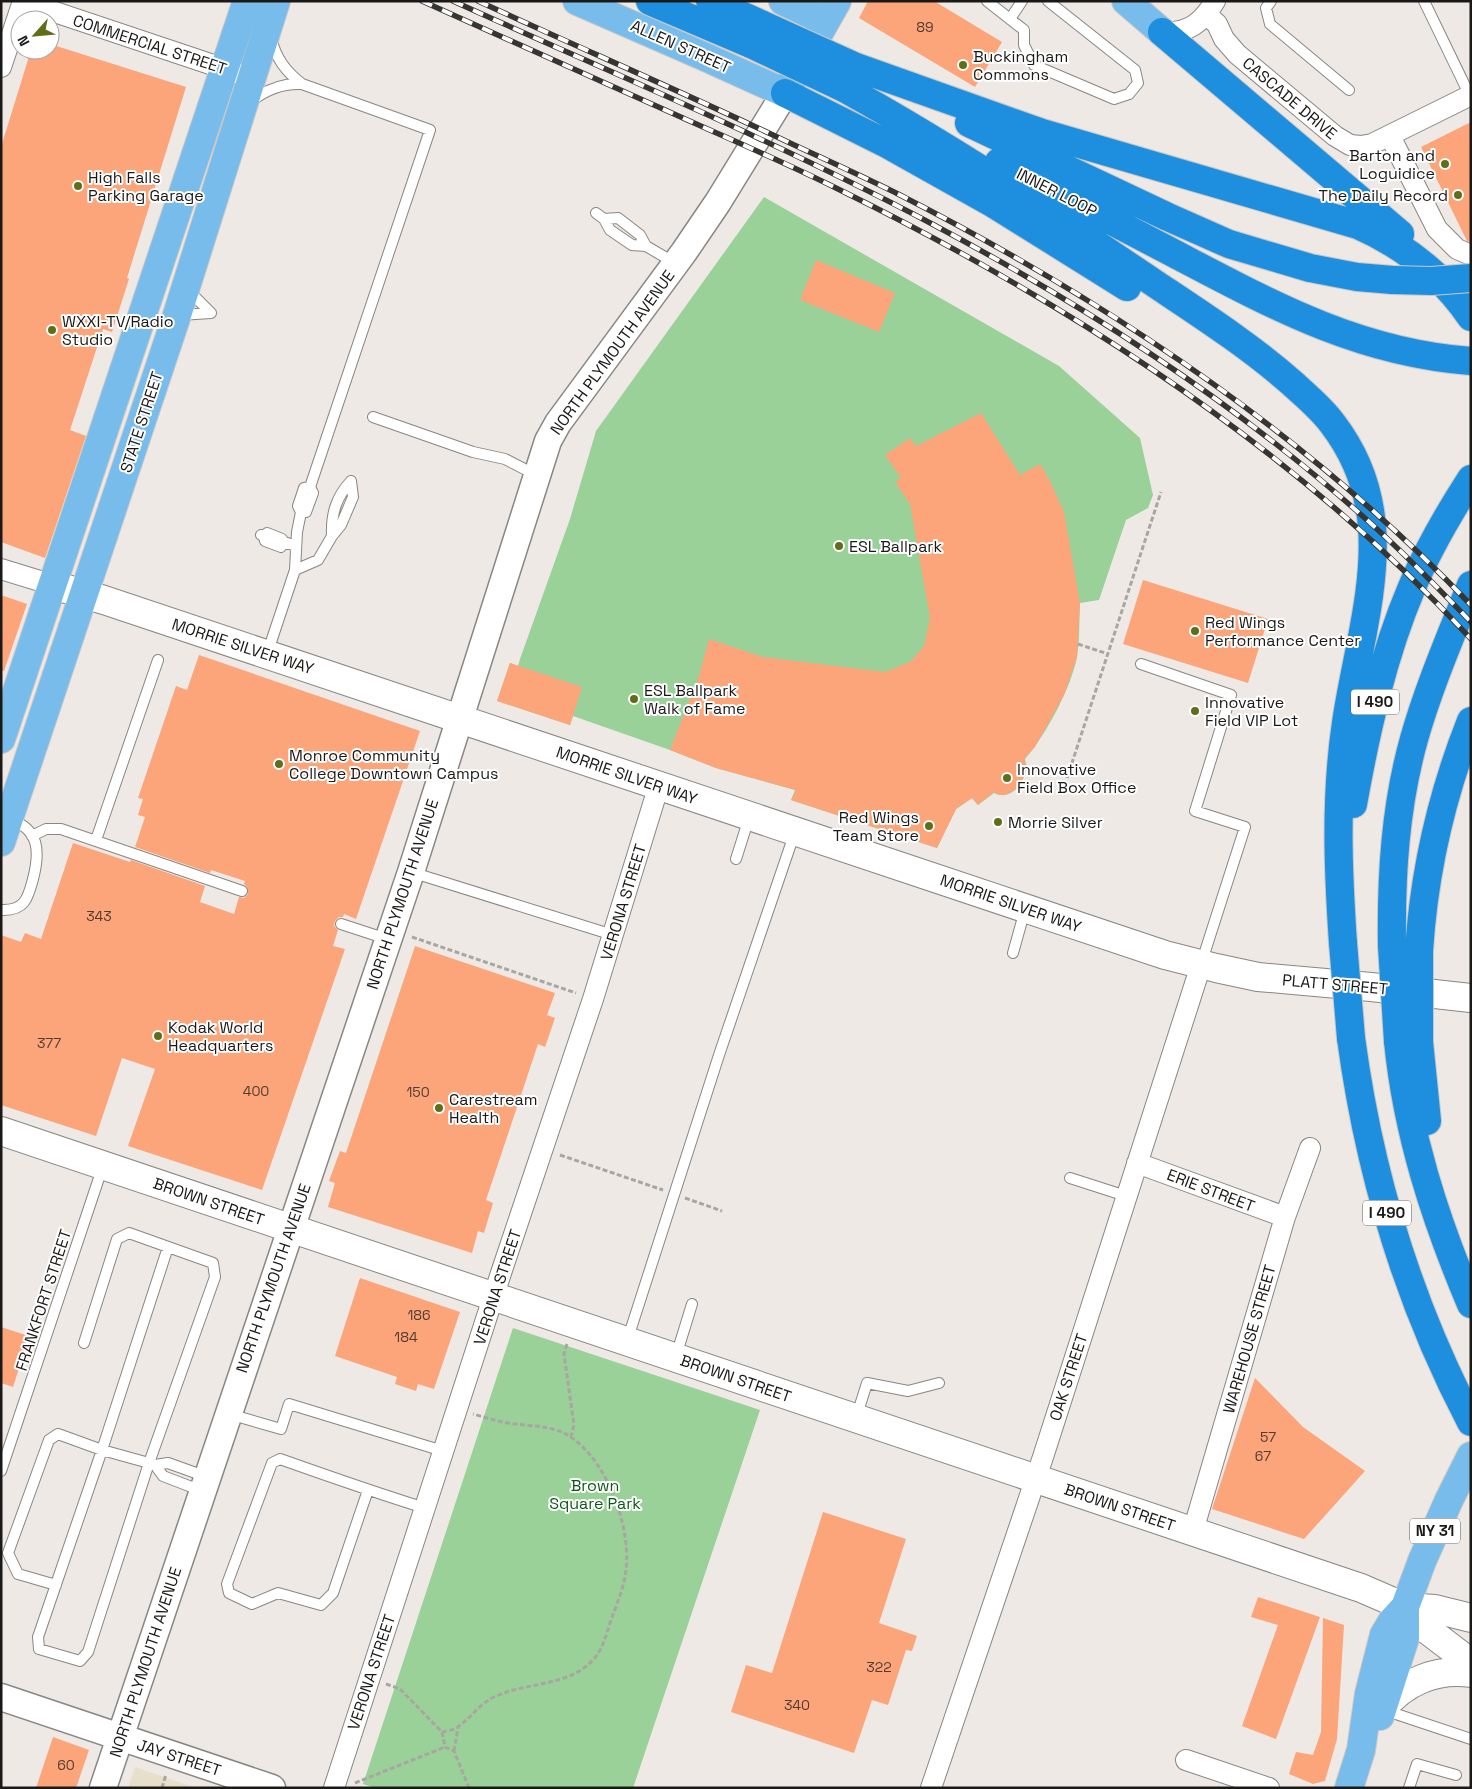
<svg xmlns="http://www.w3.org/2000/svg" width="1472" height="1789" font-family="'Space Grotesk',sans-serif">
  <rect width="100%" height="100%" fill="#eee9e5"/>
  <path fill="#e8dfca" d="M135,1767l61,21h-68z"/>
  <path fill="#99d199" d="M764,197l295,169 81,72 13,57 -5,13 -22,12 -27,80 -19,3c-1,17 0,36 -3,54 -6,31 -31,78 -52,102 4,17 -11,44 -31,34l-16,12 -6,-7 -16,11 -19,39 -146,-48 4,-10 -79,-22 -46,-18 -97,-34 -3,9 -73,-24 13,-38 8,3 2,-7 50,-140 26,-88z
    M513,1328l247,82 -127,378h-257l-13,-4z"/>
  <path fill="#fca47a" d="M868,1h66l68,41 -27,45 -116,-69z
    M50,44l136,43 -59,191 2,1 -17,53 -9,-3 -33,101 16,6 -41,122 -44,-16v-395l30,-97h19z
    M1471,122v120l-4,-1 -46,-94z
    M816,260l79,33 -16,39 -79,-32z
    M981,413l39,62 20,-11 10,17 14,31 16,91 -3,54 -13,38 -29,52 -11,12 3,7 -2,9 -7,13 -13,7h-6l-5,-3 -16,13 -6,-7 -16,11 -19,39 -146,-48 5,-10 -80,-22 -46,-18 29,-74 10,-37 54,18 122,15 25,-10 14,-16 6,-28 -20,-114 -15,-22 6,-4 -16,-23 25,-17 6,8z
    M1143,580l125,39 -20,64 -125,-39z
    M1,595l26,9 -23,67h-3z
    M199,655l221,76 -64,188 -12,-5 -1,3h-4l-4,4 -1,5 4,4 -5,16 12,3 -83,241 -134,-44 27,-77 -33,-11 -26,78 -95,-31v-170l20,7 4,-9 16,6 32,-96 57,19 1,-2 74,26 -5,16 34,12 5,-17 5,1 4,-4 -1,-7 -3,-3 1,-3 -34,-11 -1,3 -75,-26 10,-30 -7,-2 5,-16 -5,-1 38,-112 11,4z
    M510,663l72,24 -12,38 -73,-24z
    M415,946l140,47 -8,22 8,3 -10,29 -7,-3 -52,156 7,3 -9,30 -6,-2 -6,22 -144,-46 7,-24 -6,-2 11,-30 6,2z
    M360,1278l100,34 -26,77 -16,-5 -2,7 -21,-7 2,-7 -62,-21z
    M1,1327l34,11 -8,26 -6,-2 -8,25 -12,-4z
    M1255,1378l48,49 62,44 -61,68 -92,-30z
    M823,1512l83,27 -27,84 38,13 -5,15 -6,-1 -18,55 -16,-5 -18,53 -123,-41 15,-47 26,8z
    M1258,1597l62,20 -44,122 -34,-13 36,-101 -27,-8z
    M1323,1618l21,7 -7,114 -12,42 -12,3 -24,-10 7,-22 17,3 8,-23z
    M53,1737l36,13 -13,38h-40z"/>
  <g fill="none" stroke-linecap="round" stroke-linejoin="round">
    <g stroke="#8a8682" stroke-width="12">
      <path id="service" d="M987,1l37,29v15l10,20 80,34 15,-5 9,-11 -3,-13 -87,-69
        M1271,1l-5,7 4,16 79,66
        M1424,1l46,95
        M1010,19l12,-18
        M271,38c5,20 14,33 31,46
        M250,102c15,-12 32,-19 52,-18l128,46 -120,357 3,6 -7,19h-5
        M596,213l8,6 6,11 22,15 14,1 29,17
        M604,219l14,-1 22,17 6,11
        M187,289l24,24
        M180,315l31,-2
        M373,417l100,35 32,7 31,16
        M261,535l3,1 3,-3 15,6 2,3 12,4
        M264,536l1,5 16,6 3,-5
        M332,536c-1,-22 4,-39 19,-55
        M295,570l23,-10 14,-24 9,-11 12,-28 -2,-16
        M267,654l28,-84 2,-38 4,-20 -3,-6 6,-18 6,-1
        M1141,664l90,31 -36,116 50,16 -44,137
        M32,836l14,-7h15l181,62
        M96,840l62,-180
        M736,859l13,-41
        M411,872l202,63
        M1,910c24,1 27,-12 32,-31 7,-27 7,-50 -24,-60
        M341,924l46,15
        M1013,953l12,-43
        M1070,1178l56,18
        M627,1341l92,-286 76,-223
        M84,1343l33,-104 12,-6 84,30 2,14 -66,186 5,2
        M676,1356l16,-52
        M229,1414l52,15 8,-25 154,47
        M856,1418l11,-35 41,8 31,-8
        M1,1471l102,-305
        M368,1490l-35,103 -12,12 -43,-12 -26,11 -23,-11 -2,-9 45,-121 8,-4c48,17 96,34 145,49
        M202,1491l-39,-15 -8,-11 13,-2 39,14
        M56,1585l-38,-11 -10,-21 41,-113 9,-6 44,16 -64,187 1,12 41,12 8,-9 61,-189 -47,-13 66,-203
        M1384,1710l87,29
        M1409,1788l8,-24 39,11"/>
    </g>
    <g stroke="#8a8682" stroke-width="22">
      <path id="minor" d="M22,1l215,72
        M1207,15l10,9 7,15 13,15 98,82 15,9 11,1 11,-2 99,-49
        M1162,32c26,2 40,-9 53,-31
        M1,67l22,-66
        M1390,136l47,93 20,20 14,6
        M1,569l52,16
        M1137,1163l148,54
        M1193,1531l92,-314 25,-69
        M1186,1760l83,28
        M334,1788l167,-515 92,-274 66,-214
        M931,1788l112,-331 158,-492"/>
    </g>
    <g stroke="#8a8682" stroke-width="29">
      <path id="tertiary" d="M1,1697l271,91
        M103,1788l308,-916 137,-431 10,-18 126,-171 34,-50 67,-109"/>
    </g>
    <g stroke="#8a8682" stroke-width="30">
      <path id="secondary" d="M53,585l51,15 1061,355 51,13 42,9 113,10 100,11
        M1,1131l1360,457 44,19 30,2 36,9
        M1405,1607l20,21 46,35
        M1382,1709c22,-27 54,-41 89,-36"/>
    </g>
    <g stroke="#c8c8c7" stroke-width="30">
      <path id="primary" d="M577,1l126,55 82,37 52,-92
        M783,1l42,20
        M1126,1l36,31
        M1,739l246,-738
        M1,842l176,-527 99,-314
        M1380,1716l25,-78v-31
        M1349,1788l12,-38 8,-56 15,-59 9,-15 12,-13 17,-46 27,-61 22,-44"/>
    </g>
    <g stroke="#c8c8c7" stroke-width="30">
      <path id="motorway" d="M650,1l101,43
        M710,1l53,24
        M1162,32l238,202
        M856,67l186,66 316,92c45,20 85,51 113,92
        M844,88c108,60 212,129 316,199 45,30 91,60 132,96 14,13 29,25 40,40 24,31 37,66 40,104 5,63 -17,134 -26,196 -11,74 -8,147 -3,220
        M785,93l102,51 107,60 133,83
        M969,123l199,94 61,27 81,24 47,9 36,3
        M999,162c59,31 119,62 178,93 97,51 183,98 294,106
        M1353,804c13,-73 30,-149 59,-217 16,-38 37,-74 59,-108
        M1392,946c-1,-70 3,-139 22,-207 15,-53 37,-103 57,-154
        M1419,951c5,-79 23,-157 52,-230
        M1351,1038c18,134 57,264 120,384
        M1398,1041c9,92 37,178 73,263
        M1419,1042l8,79"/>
    </g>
    <path stroke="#a9a6a2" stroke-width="3" stroke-dasharray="5 2.5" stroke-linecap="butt" d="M1078,644l30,10
      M1067,778l94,-286
      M412,937l164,56
      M560,1155l103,35
      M685,1198l37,13
      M567,1344l-3,10 10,71 -3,12
      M386,1684l14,5 42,43 3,15 9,4 15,37
      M442,1732c5,-1 13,-2 17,-6 13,-9 20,-22 35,-29 31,-15 73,-10 98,-36 11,-11 14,-26 19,-41 6,-16 13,-33 15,-50 5,-43 -18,-107 -54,-132 -16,-12 -39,-12 -58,-14 -14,-2 -27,-6 -41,-10
      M454,1751l4,-24
      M355,1783l90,-36
      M162,1788l4,-14"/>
    <use href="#service" stroke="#fff" stroke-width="10"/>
    <use href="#minor" stroke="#fff" stroke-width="20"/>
    <use href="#tertiary" stroke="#fff" stroke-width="26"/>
    <use href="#secondary" stroke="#fff" stroke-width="28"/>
    <use href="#primary" stroke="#77bceb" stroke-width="28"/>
    <use href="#motorway" stroke="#1d8fde" stroke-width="28"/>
    <g stroke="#363532" stroke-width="5.5">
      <path id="rail" d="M422,1c87,39 174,78 261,117 51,23 103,45 153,70 232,114 459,260 635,451
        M453,1c161,73 325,141 481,224 150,80 297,175 424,287 40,35 76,72 113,110
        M478,1c98,45 197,88 295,134 42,20 85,39 127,60 209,107 408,240 571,410"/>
    </g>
    <use href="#rail" stroke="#fff" stroke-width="4" stroke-dasharray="11" stroke-linecap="butt"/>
    <g stroke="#c8c8c7" stroke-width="30" stroke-linecap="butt">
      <path id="motorway-bridge" d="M763,25l93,42
        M751,44l93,44
        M1393,280l38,1 40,-3
        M1343,943l8,95
        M1392,946l6,95
        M1419,951v91"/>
    </g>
    <use href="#motorway-bridge" stroke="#1d8fde" stroke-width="28"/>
  </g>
  <g fill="#606e19" stroke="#fff" stroke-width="2">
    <circle cx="963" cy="65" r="5"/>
    <circle cx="1445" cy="164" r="5"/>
    <circle cx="78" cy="186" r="5"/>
    <circle cx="1458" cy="195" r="5"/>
    <circle cx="52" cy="330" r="5"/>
    <circle cx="839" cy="546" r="5"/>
    <circle cx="1195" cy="631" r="5"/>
    <circle cx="634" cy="699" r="5"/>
    <circle cx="1195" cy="711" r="5"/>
    <circle cx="279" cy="764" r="5"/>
    <circle cx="1007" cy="778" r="5"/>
    <circle cx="998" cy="822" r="5"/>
    <circle cx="929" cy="826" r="5"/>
    <circle cx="158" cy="1036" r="5"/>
    <circle cx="439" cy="1108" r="5"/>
  </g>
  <g text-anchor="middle" stroke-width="4" stroke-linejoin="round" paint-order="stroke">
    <g font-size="14" fill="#523c30">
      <text x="925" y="32">89</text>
      <text x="99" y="921">343</text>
      <text x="49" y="1048">377</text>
      <text x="256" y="1096">400</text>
      <text x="418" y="1097">150</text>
      <text x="419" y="1320">186</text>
      <text x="406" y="1342">184</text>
      <text x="1268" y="1442">57</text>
      <text x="1263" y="1461">67</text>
      <text x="879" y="1672">322</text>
      <text x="797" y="1710">340</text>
      <text x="66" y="1770">60</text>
    </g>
    <g fill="#fff" stroke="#5f5e5d" stroke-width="1">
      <rect x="1351" y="689.5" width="48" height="25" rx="4"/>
      <rect x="1363" y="1200.5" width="48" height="25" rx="4"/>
      <rect x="1410" y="1518.5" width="50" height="25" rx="4"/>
    </g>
    <g font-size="15" font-weight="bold" fill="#1a1917">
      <text x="1375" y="707">I 490</text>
      <text x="1387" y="1218">I 490</text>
      <text x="1435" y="1536">NY 31</text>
    </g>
    <g font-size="16" fill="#1a1917" stroke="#fff">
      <text transform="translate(150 44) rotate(18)" y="6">COMMERCIAL STREET</text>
      <text transform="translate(681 46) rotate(24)" y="6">ALLEN STREET</text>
      <text transform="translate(1290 98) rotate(40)" y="6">CASCADE DRIVE</text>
      <text transform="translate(1057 192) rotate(27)" y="6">INNER LOOP</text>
      <text transform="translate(612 352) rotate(-54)" y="6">NORTH PLYMOUTH AVENUE</text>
      <text transform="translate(141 422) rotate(-72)" y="6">STATE STREET</text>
      <text transform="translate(243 646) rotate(18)" y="6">MORRIE SILVER WAY</text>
      <text transform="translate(627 775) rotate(19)" y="6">MORRIE SILVER WAY</text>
      <text transform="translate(402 894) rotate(-72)" y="6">NORTH PLYMOUTH AVENUE</text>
      <text transform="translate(623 902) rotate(-73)" y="6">VERONA STREET</text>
      <text transform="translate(1011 903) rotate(19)" y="6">MORRIE SILVER WAY</text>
      <text transform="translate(1335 984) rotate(5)" y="6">PLATT STREET</text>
      <text transform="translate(1211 1190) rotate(21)" y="6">ERIE STREET</text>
      <text transform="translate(209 1201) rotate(19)" y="6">BROWN STREET</text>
      <text transform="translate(273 1278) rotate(-71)" y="6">NORTH PLYMOUTH AVENUE</text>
      <text transform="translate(497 1287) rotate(-72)" y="6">VERONA STREET</text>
      <text transform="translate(43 1300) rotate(-72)" y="6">FRANKFORT STREET</text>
      <text transform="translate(1249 1339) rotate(-74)" y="6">WAREHOUSE STREET</text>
      <text transform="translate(1068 1377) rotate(-72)" y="6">OAK STREET</text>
      <text transform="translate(736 1378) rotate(19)" y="6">BROWN STREET</text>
      <text transform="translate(1120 1507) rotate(19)" y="6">BROWN STREET</text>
      <text transform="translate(145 1662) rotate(-72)" y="6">NORTH PLYMOUTH AVENUE</text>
      <text transform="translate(371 1672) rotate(-72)" y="6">VERONA STREET</text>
      <text transform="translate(179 1757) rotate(18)" y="6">JAY STREET</text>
    </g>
    <g font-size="16" fill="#1a1917" stroke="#fff" text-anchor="start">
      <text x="973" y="62">Buckingham<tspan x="973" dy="18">Commons</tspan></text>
      <text x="1435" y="161" text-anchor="end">Barton and<tspan x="1435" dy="18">Loguidice</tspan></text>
      <text x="88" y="183">High Falls<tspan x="88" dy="18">Parking Garage</tspan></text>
      <text x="1448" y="201" text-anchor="end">The Daily Record</text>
      <text x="62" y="327">WXXI-TV/Radio<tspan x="62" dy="18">Studio</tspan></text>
      <text x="849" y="552">ESL Ballpark</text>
      <text x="1205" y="628">Red Wings<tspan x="1205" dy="18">Performance Center</tspan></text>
      <text x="644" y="696">ESL Ballpark<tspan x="644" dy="18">Walk of Fame</tspan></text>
      <text x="1205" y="708">Innovative<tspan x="1205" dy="18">Field VIP Lot</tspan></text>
      <text x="289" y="761">Monroe Community<tspan x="289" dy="18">College Downtown Campus</tspan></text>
      <text x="1017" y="775">Innovative<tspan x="1017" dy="18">Field Box Office</tspan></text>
      <text x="919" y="823" text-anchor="end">Red Wings<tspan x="919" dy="18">Team Store</tspan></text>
      <text x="1008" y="828">Morrie Silver</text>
      <text x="168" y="1033">Kodak World<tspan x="168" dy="18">Headquarters</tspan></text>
      <text x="449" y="1105">Carestream<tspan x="449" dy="18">Health</tspan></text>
    </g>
    <g font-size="16" fill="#0e5716" stroke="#fff">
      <text x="595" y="1491">Brown<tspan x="595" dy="18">Square Park</tspan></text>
    </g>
  </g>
  <rect width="1472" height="1789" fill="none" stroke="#1a1917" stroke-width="5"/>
  <g transform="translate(35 35) rotate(243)"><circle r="24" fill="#ffffff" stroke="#a3a3a2"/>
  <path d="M0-4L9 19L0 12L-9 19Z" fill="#606e19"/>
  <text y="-8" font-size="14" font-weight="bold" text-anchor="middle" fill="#1a1917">N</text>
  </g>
</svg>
